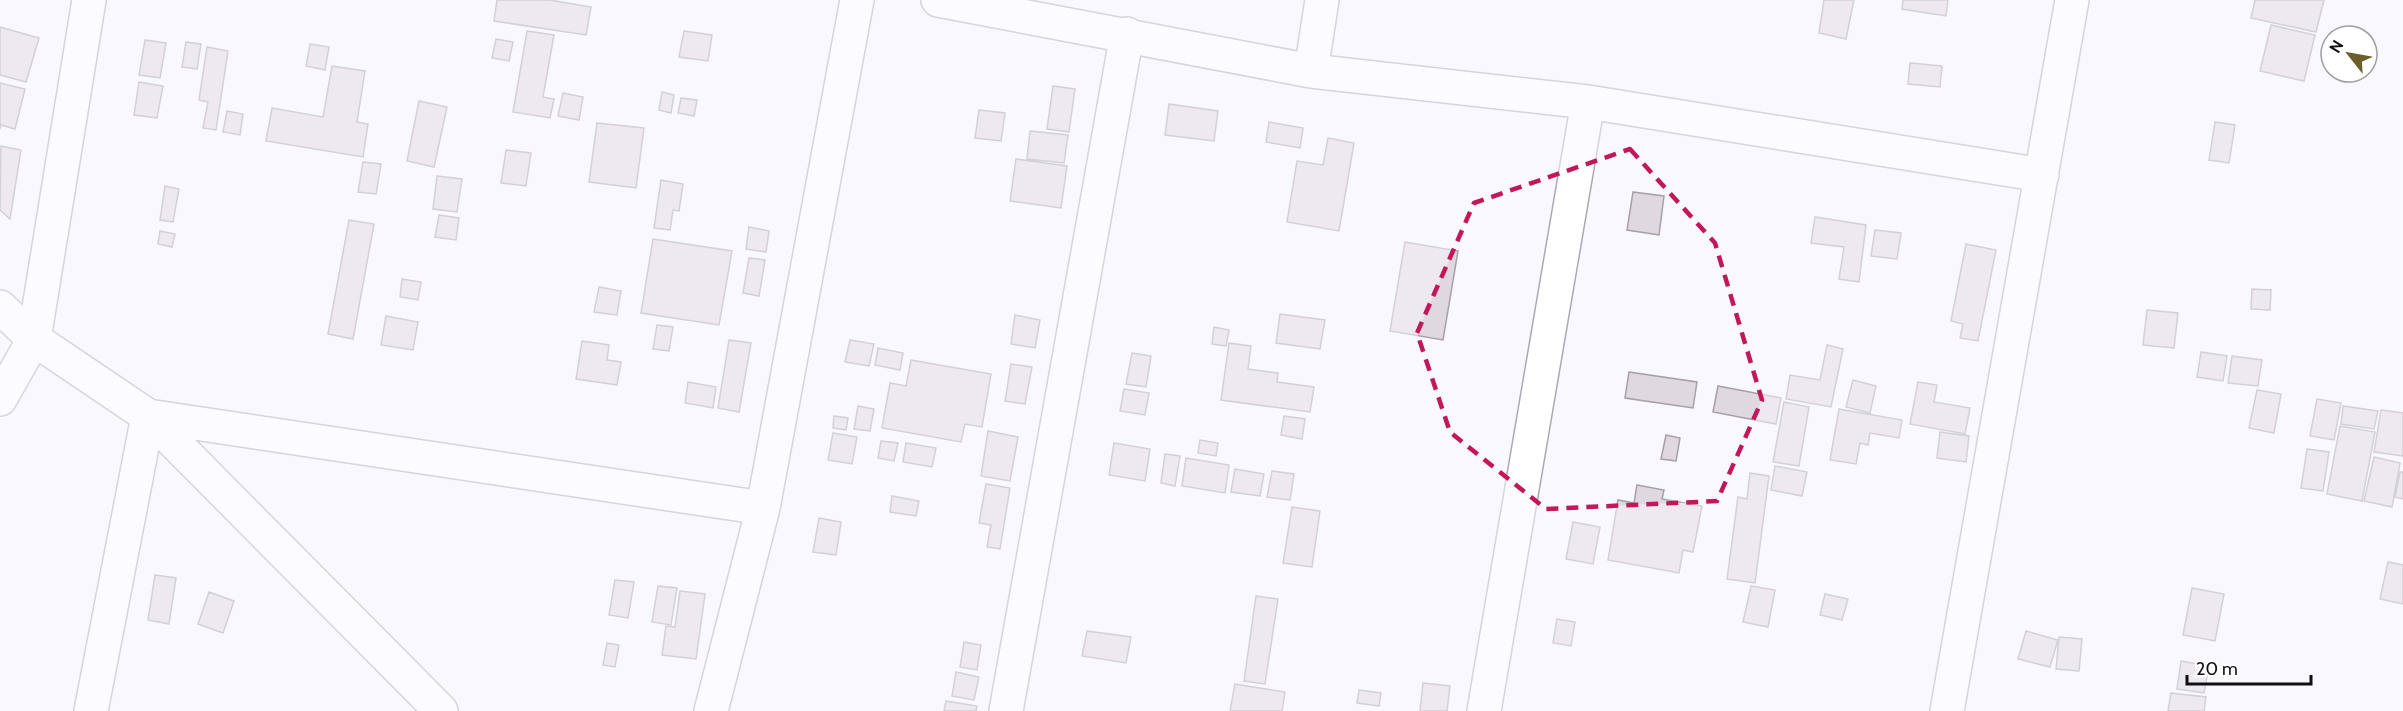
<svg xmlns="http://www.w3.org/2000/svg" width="2403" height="711" font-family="Cabin,sans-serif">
  <rect width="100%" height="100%" fill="#f9f8ff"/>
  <path fill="#e0d8e1" stroke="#a69fa7" stroke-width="1.5" d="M497,0h53l41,7 -5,28 -92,-14z
    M1824,0h30l-8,39 -27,-6z
    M1903,0h45l-2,16 -44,-7z
    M2255,0h69l-8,32 -65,-14z
    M2271,25l44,10 -11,46 -44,-10z
    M0,27l39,11 -13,44 -26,-7z
    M527,31l27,4 -11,62 11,2 -4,19 -37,-6z
    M684,31l28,4 -4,26 -29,-4z
    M496,39l17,3 -4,19 -17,-3z
    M145,40l21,3 -6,35 -21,-3z
    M186,42l15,2 -4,25 -15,-2z
    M310,44l19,3 -4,23 -19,-4z
    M207,47l21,4 -12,79 -13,-2 5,-26 -9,-2z
    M1910,63l32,3 -2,21 -32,-3z
    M332,66l33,5 -8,51 11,2 -5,33 -97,-16 6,-33 51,9z
    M139,82l24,4 -6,32 -23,-3z
    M0,83l25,6 -10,40 -14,-4 -1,4z
    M1053,86l22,3 -6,43 -22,-3z
    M662,92l12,3 -3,18 -12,-3z
    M563,93l20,4 -4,23 -21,-4z
    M681,98l16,2 -3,16 -16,-3z
    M419,101l28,6 -13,60 -27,-6z
    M1169,104l49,7 -4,30 -49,-6z
    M979,110l26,3 -4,28 -26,-3z
    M227,111l16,3 -3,21 -17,-3z
    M1269,122l34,6 -3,20 -34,-6z
    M2215,122l20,3 -6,38 -20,-3z
    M597,123l47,5 -8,60 -47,-6z
    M1030,131l38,4 -4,28 -37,-4z
    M1328,138l26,5 -15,88 -52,-9 10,-61 26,4z
    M1,146l20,4 -11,69 -10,-9z
    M506,150l25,3 -5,33 -25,-3z
    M1016,159l51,7 -6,42 -51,-7z
    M363,162l18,2 -5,30 -18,-2z
    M437,176l25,3 -5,33 -24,-3z
    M661,180l22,4 -4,27 -6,-1 -3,20 -16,-2z
    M165,186l14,3 -6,33 -13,-2z
    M1633,192l31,4 -5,39 -32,-5z
    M439,215l20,3 -3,22 -21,-3z
    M1815,217l51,8 -7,57 -20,-3 5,-32 -33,-4z
    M349,220l25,4 -21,115 -25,-5z
    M749,227l20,4 -3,21 -20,-3z
    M1875,230l26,3 -4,26 -26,-3z
    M160,231l15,3 -3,13 -14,-3z
    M653,239l79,12 -13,74 -78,-12z
    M1405,242l53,9 -15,89 -53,-9z
    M1966,244l30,6 -18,91 -18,-3 3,-14 -12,-3z
    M749,258l16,2 -6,36 -16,-3z
    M402,279l19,3 -3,18 -18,-3z
    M599,287l22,4 -4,24 -23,-3z
    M2252,289l19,1 -1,20 -19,-1z
    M2147,310l31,3 -4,35 -31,-3z
    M1280,314l45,6 -5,29 -44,-6z
    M1015,315l25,5 -5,28 -24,-4z
    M386,316l32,6 -5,28 -32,-5z
    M657,325l16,2 -4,24 -16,-2z
    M1214,327l15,3 -3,16 -14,-2z
    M729,340l22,3 -12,69 -21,-4z
    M850,340l24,4 -5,22 -24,-4z
    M582,341l27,4 -2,15 14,2 -4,23 -41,-6z
    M1229,343l22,3 -3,23 30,4 -1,9 37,5 -4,25 -89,-12z
    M1827,345l16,4 -12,58 -45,-8 4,-24 30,5z
    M878,348l25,5 -3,17 -25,-5z
    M2201,352l26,4 -4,25 -26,-4z
    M1132,353l19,3 -5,31 -20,-3z
    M2232,356l30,4 -4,26 -30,-3z
    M911,360l80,14 -9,53 -17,-3 -4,18 -79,-14 8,-45 16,3z
    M1011,364l21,3 -7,37 -20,-3z
    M1629,372l68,10 -4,26 -68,-10z
    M1853,380l23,6 -6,27 -24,-6z
    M688,382l28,5 -3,21 -28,-5z
    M1918,382l19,3 -3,17 36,6 -5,26 -55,-10z
    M1718,386l63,12 -5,26 -63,-12z
    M1124,389l25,4 -4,22 -25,-4z
    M2257,390l24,4 -7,39 -25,-5z
    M2317,399l24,4 -7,37 -24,-4z
    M1784,402l25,5 -10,59 -26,-4z
    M858,406l16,3 -4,22 -16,-2z
    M2343,406l35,5 -4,18 -33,-5z
    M1839,409l63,11 -3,18 -29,-5 -2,12 -8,-2 -4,21 -26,-4z
    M2381,410l22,3v43l-29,-4z
    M834,416l14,2 -2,12 -13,-2z
    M1284,416l21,3 -3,20 -21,-4z
    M2340,426l35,6 -13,69 -35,-7z
    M988,431l30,6 -8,44 -29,-5z
    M1940,432l29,4 -3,26 -29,-4z
    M833,433l24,4 -5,27 -24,-4z
    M1666,435l14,3 -4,23 -15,-2z
    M1200,440l18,3 -2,13 -18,-3z
    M881,441l17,2 -4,18 -16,-3z
    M906,443l30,5 -4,19 -29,-5z
    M1114,443l36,6 -5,32 -36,-6z
    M2307,449l22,3 -6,39 -22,-3z
    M1165,454l15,2 -5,30 -14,-3z
    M2374,457l26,6 -8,44 -28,-6z
    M1186,458l43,7 -4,28 -43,-7z
    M1775,466l32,6 -5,24 -31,-6z
    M1235,469l29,5 -4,22 -29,-4z
    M1272,471l22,3 -4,26 -23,-3z
    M2400,472h3v27l-8,-2z
    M1750,473l19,3 -14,107 -28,-4 11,-82 9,2z
    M986,484l24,4 -10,61 -13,-2 4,-22 -12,-2z
    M1637,485l27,5 -2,9 40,7 -9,46 -10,-2 -4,23 -71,-13 10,-60 16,3z
    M892,496l27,5 -3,15 -26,-4z
    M1292,507l28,4 -8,56 -29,-4z
    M819,518l22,4 -5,33 -23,-3z
    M1573,522l27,5 -7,37 -27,-5z
    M2388,562l15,3v39l-23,-5z
    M155,575l21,3 -7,46 -21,-4z
    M615,580l19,2 -6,36 -19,-3z
    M658,586l19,2 -6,37 -19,-3z
    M1751,586l24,4 -7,37 -25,-5z
    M2192,588l32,6 -9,47 -32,-6z
    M680,591l25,3 -9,65 -34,-4 4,-29 9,1z
    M209,592l25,9 -11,32 -25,-9z
    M1825,594l23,5 -6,21 -22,-5z
    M1256,596l22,3 -13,85 -21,-3z
    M1557,619l18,3 -4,24 -18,-3z
    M1087,631l44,6 -5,26 -44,-7z
    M2026,631l32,9 -8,27 -32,-8z
    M2059,637l23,2 -3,32 -23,-2z
    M964,642l17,3 -4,25 -17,-3z
    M607,643l12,2 -4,22 -12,-2z
    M2181,661l28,5 -5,27 -27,-4z
    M956,672l23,5 -5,23 -22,-4z
    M1423,683l27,3 -3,25h-27z
    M1235,684l50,8 -3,19h-52z
    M1359,690l22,3 -2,13 -22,-3z
    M2171,693l35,4 -2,14h-36z
    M946,701l31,5 -1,5h-32z"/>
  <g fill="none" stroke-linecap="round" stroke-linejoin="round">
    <g stroke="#aaa9b4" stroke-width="36">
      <path id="minor" d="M938,0l373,71 277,31 454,73
        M1311,71l11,-71
        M0,307l34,32 114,77 293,295
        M0,399l34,-60 55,-339
        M91,711l57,-295 615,92
        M711,711l52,-203 94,-508
        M1006,711l121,-677
        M1484,711l104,-609
        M1947,711l125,-711"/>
    </g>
    <use href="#minor" stroke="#fff" stroke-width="33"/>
  </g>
  <path d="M0 0H2403V711H0ZM1630,149l85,94 47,157 -45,101 -171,8 -96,-77 -33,-99 57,-130z" fill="#f9f8ff" fill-opacity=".55" fill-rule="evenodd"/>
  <path fill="none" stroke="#c2185b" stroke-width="4.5" stroke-dasharray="12 8" stroke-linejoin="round" d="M1630,149l85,94 47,157 -45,101 -171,8 -96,-77 -33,-99 57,-130z"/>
  <g transform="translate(2349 54) rotate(301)"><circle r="28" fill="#ffffff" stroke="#9f9fa1" stroke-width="1.5"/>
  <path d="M0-4.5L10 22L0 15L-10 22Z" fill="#6d5d2b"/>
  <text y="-9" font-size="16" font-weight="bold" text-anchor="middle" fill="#100f13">N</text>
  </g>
  <path d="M2187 675v9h124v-9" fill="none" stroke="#100f13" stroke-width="3"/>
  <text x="2196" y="675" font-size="18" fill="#100f13" stroke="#ffffff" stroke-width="4.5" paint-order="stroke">20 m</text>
</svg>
